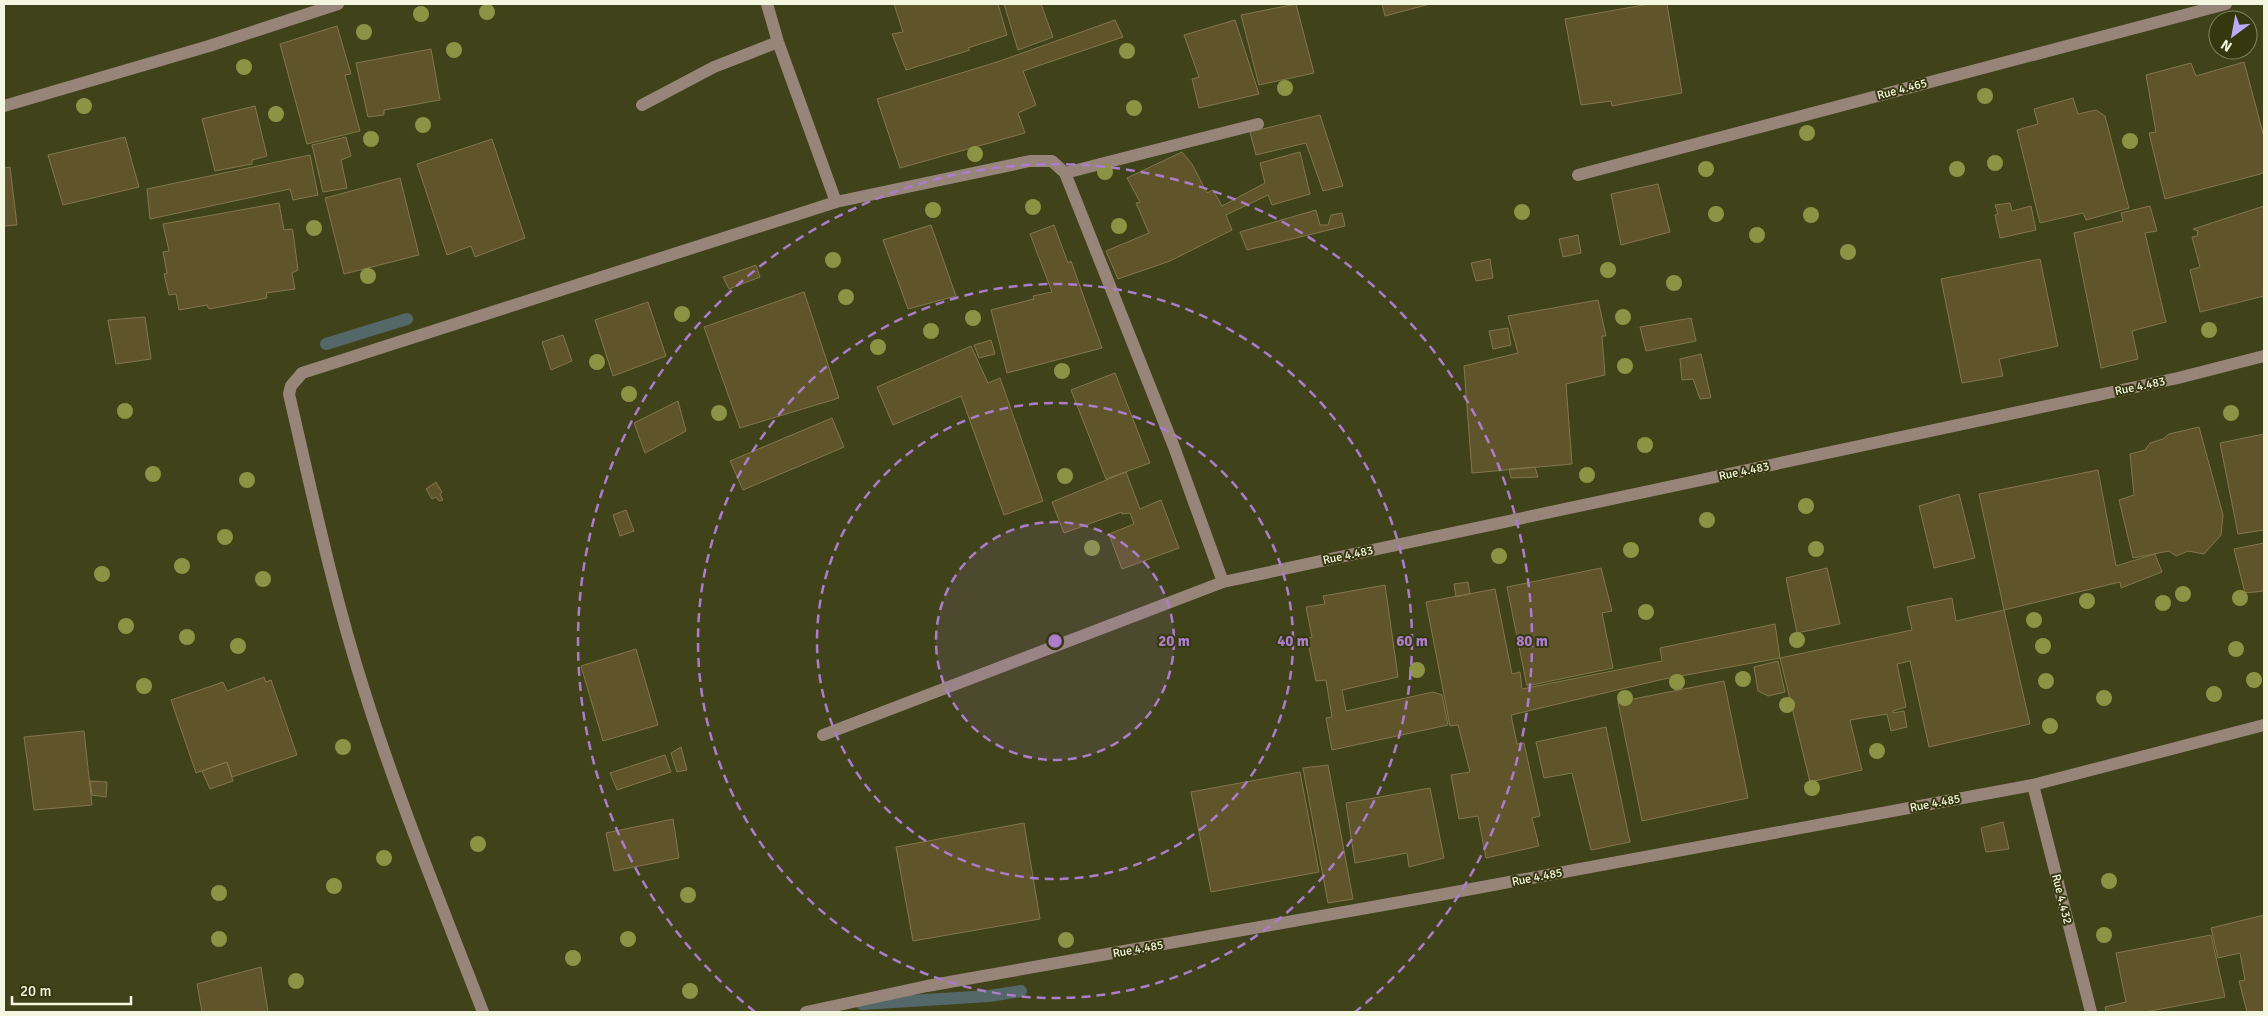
<svg xmlns="http://www.w3.org/2000/svg" width="2268" height="1016" font-family="Signika,sans-serif">
  <rect width="100%" height="100%" fill="#404319"/>
  <g fill="none" stroke-linecap="round" stroke-linejoin="round">
    <path stroke="#54686a" stroke-width="12" d="M326,344l81,-25
      M862,1004l127,-8 32,-5"/>
  </g>
  <path fill="#60542b" stroke="#83764c" d="M894,4h104l9,31 -39,13 2,2 -64,20 -14,-36 11,-2z
    M1004,4h37l12,33 -35,13z
    M1296,4l18,69 -55,12 -18,-70z
    M1382,4h48l-45,12z
    M1649,4h18l15,89 -70,13 -1,-5 -30,4 -16,-86z
    M1115,20l8,17 -100,34 13,34 -18,8 7,20 -125,35 -23,-69 123,-38z
    M1235,20l24,74 -60,14 -7,-29 7,-2 -15,-42z
    M337,26l14,48 -6,1 15,56 -53,13 -27,-100z
    M431,49l9,51 -56,10v5l-16,2 -12,-54z
    M2244,62l20,75v36l-99,26 -16,-66 7,-1 -10,-57 45,-12 5,13z
    M2073,98l5,16 18,-4 9,6 24,92 -43,12 -3,-7 -43,10 -23,-93 21,-6 -4,-15z
    M255,106l12,50 -15,4v4l-37,7 -13,-52z
    M1320,115l23,71 -20,5 -17,-48 -50,12 -6,-23z
    M125,137l14,50 -76,18 -15,-50z
    M346,137l5,19 -10,4 6,28 -24,4 -11,-47z
    M492,139l33,99 -50,19 -4,-11 -24,9 -30,-91z
    M1182,152l10,12 15,29 6,-3 9,16 43,-23 -5,-20 40,-11 10,42 -38,11 -4,-10 -42,20 6,15 -62,31 -52,18 -12,-28 43,-18 -13,-30 4,-1 -13,-24z
    M310,155l8,40 -25,5 -3,-11 -140,30 -3,-30z
    M10,167l7,58 -13,1v-58z
    M400,178l19,77 -75,19 -19,-76z
    M1658,184l12,48 -49,13 -10,-51z
    M279,203l5,27 8,-1 1,3 5,38 -6,3 3,16 -29,4 1,5 -58,11 -2,-4 -28,5 -3,-16 -7,1 -5,-21 3,-1 -4,-21 6,-1 -6,-27z
    M2010,203l2,8 19,-5 5,24 -36,8 -5,-23 3,-1 -3,-9z
    M2150,206l7,25 -12,2 21,89 -34,9 6,28 -37,9 -27,-135 49,-12 -2,-8z
    M2264,206v90l-64,16 -10,-42 10,-3 -8,-30 5,-1 1,-5 -5,-2z
    M1316,210l4,15h8l3,-10 11,-2 3,13 -98,24 -7,-18z
    M931,225l25,71 -48,13 -25,-69z
    M1054,225l14,38 3,-2 31,87 -95,25 -16,-63 43,-11 -1,-3 19,-4 -22,-58z
    M1578,235l3,18 -18,4 -4,-18z
    M1490,259l3,19 -17,3 -5,-18z
    M2040,259l18,87 -59,13 4,17 -41,7 -21,-104z
    M756,265l4,12 -31,12 -6,-12z
    M804,292l35,106 -99,30 -36,-101z
    M1598,300l8,36h-4l3,39 -39,9 6,80 -100,9 -8,-107 54,-13 -10,-37z
    M648,302l18,54 -53,20 -18,-56z
    M145,317l6,42 -35,5 -8,-44z
    M1691,318l5,23 -50,10 -6,-24z
    M1508,328l3,17 -18,4 -4,-18z
    M563,335l9,26 -21,9 -9,-28z
    M991,340l4,14 -16,4 -5,-13z
    M971,346l17,37 12,-5 43,123 -39,14 -43,-119 -68,29 -16,-38z
    M1701,354l10,44 -11,1 -7,-20 -11,1 -2,-21z
    M1115,373l35,90 -44,16 -35,-89z
    M678,401l8,30 -41,22 -11,-30z
    M832,418l12,29 -101,43 -13,-29z
    M2199,427l24,88 -2,20 -17,19 -16,-3 -12,5 -7,-5 -36,7 -14,-58 15,-5 -4,-41 15,-4 5,-7 13,-4 6,-5z
    M2264,434v96l-26,4 -18,-91z
    M1535,467l3,10 -27,1 -2,-9z
    M2098,470l18,96 39,-12 7,18 -41,16 -1,-6 -116,28 -25,-116z
    M1126,472l14,37 21,-9 18,48 -57,21 -13,-35 25,-10 -4,-11 -8,1v-2l-58,21 -12,-31z
    M436,482l6,10 -2,2 3,6 -4,1 -3,-4 -4,2 -6,-10z
    M1959,494l16,64 -41,10 -15,-62z
    M626,510l8,21 -14,5 -7,-21z
    M2264,543v48l-19,2 -11,-44z
    M1601,568l11,43 -10,2 11,55 -86,18 -20,-99z
    M1827,568l13,56 -43,9 -11,-55z
    M1468,582l2,12 -14,3 -2,-13z
    M1385,585l13,92 -56,13 4,21 87,-19 9,3 6,30 -116,25 -6,-32 6,-1 -6,-37 -10,1 -9,-43 5,-1 -6,-30 19,-3 -2,-8z
    M1495,589l17,85 8,-2 2,17 140,-28 -2,-13 115,-24 5,34 -116,21 -153,36 6,29 7,-1 16,73 -8,2 7,28 -53,12 -8,-42 -19,3 -8,-44 19,-3 -12,-47 -8,1 -24,-124z
    M1952,598l4,23 48,-11 26,114 -101,23 -19,-86 -13,3 9,43 -13,4v2l11,-2 3,16 -16,4 -4,-17 -37,6 12,50 -52,12 -30,-124 132,-28 -5,-23z
    M636,649l22,76 -55,16 -22,-75z
    M1778,661l7,31 -17,4 -10,-5 -4,-24z
    M264,677l2,5 5,-2 26,75 -65,22 -5,-15 -31,11 -25,-73 52,-18 4,9z
    M1724,681l24,117 -106,23 -24,-119z
    M1606,727l24,115 -39,8 -19,-77 -28,5 -8,-36z
    M84,731l8,74 -58,5 -10,-73z
    M681,747l6,23 -10,2 -6,-19z
    M665,755l6,17 -54,18 -7,-17z
    M227,762l6,19 -23,8 -8,-18z
    M1328,765l25,134 -25,4 -25,-135z
    M1300,772l19,100 -108,20 -20,-100z
    M90,781l17,1 -1,15 -14,-2z
    M1430,788l14,70 -35,9 -2,-14 -52,10 -9,-60z
    M673,819l6,39 -65,13 -8,-38z
    M2003,822l6,27 -23,3 -5,-24z
    M1024,823l16,96 -127,22 -17,-94z
    M2264,915v97h-17l-8,-31 6,-1 -5,-27 -22,5 -7,-30z
    M2211,935l14,62 -80,15h-39l-1,-5 21,-5 -10,-49z
    M261,967l7,45h-66l-5,-28z"/>
  <g fill="none" stroke-linecap="round" stroke-linejoin="round">
    <path stroke="#98857a" stroke-width="12" d="M767,4l11,38 58,160
      M642,105l72,-38 64,-25
      M4,106l205,-60 129,-42
      M1065,173l193,-49
      M1578,175l648,-171
      M823,735l400,-153 955,-204 86,-22
      M2033,785l58,227
      M483,1012c-41,-106 -85,-213 -119,-322 -31,-97 -52,-197 -75,-296l2,-8 11,-13 534,-171 194,-41h22l13,12 109,274 49,135
      M806,1012l121,-26 496,-88 610,-113 231,-60"/>
  </g>
  <g fill="#8d9345">
    <circle cx="487" cy="12" r="8"/>
    <circle cx="421" cy="14" r="8"/>
    <circle cx="364" cy="32" r="8"/>
    <circle cx="454" cy="50" r="8"/>
    <circle cx="1127" cy="51" r="8"/>
    <circle cx="244" cy="67" r="8"/>
    <circle cx="1285" cy="88" r="8"/>
    <circle cx="1985" cy="96" r="8"/>
    <circle cx="84" cy="106" r="8"/>
    <circle cx="1134" cy="108" r="8"/>
    <circle cx="276" cy="114" r="8"/>
    <circle cx="423" cy="125" r="8"/>
    <circle cx="1807" cy="133" r="8"/>
    <circle cx="371" cy="139" r="8"/>
    <circle cx="2130" cy="141" r="8"/>
    <circle cx="975" cy="154" r="8"/>
    <circle cx="1995" cy="163" r="8"/>
    <circle cx="1706" cy="169" r="8"/>
    <circle cx="1957" cy="169" r="8"/>
    <circle cx="1105" cy="172" r="8"/>
    <circle cx="1033" cy="207" r="8"/>
    <circle cx="933" cy="210" r="8"/>
    <circle cx="1522" cy="212" r="8"/>
    <circle cx="1716" cy="214" r="8"/>
    <circle cx="1811" cy="215" r="8"/>
    <circle cx="1119" cy="226" r="8"/>
    <circle cx="314" cy="228" r="8"/>
    <circle cx="1757" cy="235" r="8"/>
    <circle cx="1848" cy="252" r="8"/>
    <circle cx="833" cy="260" r="8"/>
    <circle cx="1608" cy="270" r="8"/>
    <circle cx="368" cy="276" r="8"/>
    <circle cx="1674" cy="283" r="8"/>
    <circle cx="846" cy="297" r="8"/>
    <circle cx="682" cy="314" r="8"/>
    <circle cx="1623" cy="317" r="8"/>
    <circle cx="973" cy="318" r="8"/>
    <circle cx="2209" cy="330" r="8"/>
    <circle cx="931" cy="331" r="8"/>
    <circle cx="878" cy="347" r="8"/>
    <circle cx="597" cy="362" r="8"/>
    <circle cx="1625" cy="366" r="8"/>
    <circle cx="1062" cy="371" r="8"/>
    <circle cx="629" cy="394" r="8"/>
    <circle cx="125" cy="411" r="8"/>
    <circle cx="719" cy="413" r="8"/>
    <circle cx="2231" cy="413" r="8"/>
    <circle cx="1645" cy="445" r="8"/>
    <circle cx="153" cy="474" r="8"/>
    <circle cx="1587" cy="475" r="8"/>
    <circle cx="1065" cy="476" r="8"/>
    <circle cx="247" cy="480" r="8"/>
    <circle cx="1806" cy="506" r="8"/>
    <circle cx="1707" cy="520" r="8"/>
    <circle cx="225" cy="537" r="8"/>
    <circle cx="1092" cy="548" r="8"/>
    <circle cx="1816" cy="549" r="8"/>
    <circle cx="1631" cy="550" r="8"/>
    <circle cx="1499" cy="556" r="8"/>
    <circle cx="182" cy="566" r="8"/>
    <circle cx="102" cy="574" r="8"/>
    <circle cx="263" cy="579" r="8"/>
    <circle cx="2183" cy="594" r="8"/>
    <circle cx="2240" cy="598" r="8"/>
    <circle cx="2087" cy="601" r="8"/>
    <circle cx="2163" cy="603" r="8"/>
    <circle cx="1646" cy="612" r="8"/>
    <circle cx="2034" cy="620" r="8"/>
    <circle cx="126" cy="626" r="8"/>
    <circle cx="187" cy="637" r="8"/>
    <circle cx="1797" cy="640" r="8"/>
    <circle cx="238" cy="646" r="8"/>
    <circle cx="2043" cy="646" r="8"/>
    <circle cx="2236" cy="649" r="8"/>
    <circle cx="1417" cy="670" r="8"/>
    <circle cx="1743" cy="679" r="8"/>
    <circle cx="2254" cy="680" r="8"/>
    <circle cx="2046" cy="681" r="8"/>
    <circle cx="1677" cy="682" r="8"/>
    <circle cx="144" cy="686" r="8"/>
    <circle cx="2214" cy="694" r="8"/>
    <circle cx="1625" cy="698" r="8"/>
    <circle cx="2104" cy="698" r="8"/>
    <circle cx="1787" cy="705" r="8"/>
    <circle cx="2050" cy="726" r="8"/>
    <circle cx="343" cy="747" r="8"/>
    <circle cx="1877" cy="751" r="8"/>
    <circle cx="1812" cy="788" r="8"/>
    <circle cx="478" cy="844" r="8"/>
    <circle cx="384" cy="858" r="8"/>
    <circle cx="2109" cy="881" r="8"/>
    <circle cx="334" cy="886" r="8"/>
    <circle cx="219" cy="893" r="8"/>
    <circle cx="688" cy="895" r="8"/>
    <circle cx="2104" cy="935" r="8"/>
    <circle cx="219" cy="939" r="8"/>
    <circle cx="628" cy="939" r="8"/>
    <circle cx="1066" cy="940" r="8"/>
    <circle cx="573" cy="958" r="8"/>
    <circle cx="296" cy="981" r="8"/>
    <circle cx="690" cy="991" r="8"/>
  </g>
  <circle cx="1055" cy="641" r="119" fill="#ab7dcc" fill-opacity=".12"/>
  <g fill="none" stroke="#ab7dcc" stroke-width="2.5" stroke-dasharray="9 6">
    <circle cx="1055" cy="641" r="119"/>
    <circle cx="1055" cy="641" r="238"/>
    <circle cx="1055" cy="641" r="357"/>
    <path d="M755 1012A477 477 0 1 1 1355 1012"/>
  </g>
  <g text-anchor="middle" stroke-width="4" stroke-linejoin="round" paint-order="stroke">
    <g font-size="12" fill="#f4f7e0" stroke="#35380e">
      <text transform="translate(1902 89) rotate(-15)" y="4">Rue 4.465</text>
      <text transform="translate(2140 386) rotate(-12)" y="4">Rue 4.483</text>
      <text transform="translate(1744 471) rotate(-12)" y="4">Rue 4.483</text>
      <text transform="translate(1348 555) rotate(-12)" y="4">Rue 4.483</text>
      <text transform="translate(1935 803) rotate(-11)" y="4">Rue 4.485</text>
      <text transform="translate(1537 877) rotate(-11)" y="4">Rue 4.485</text>
      <text transform="translate(2062 899) rotate(76)" y="4">Rue 4.432</text>
      <text transform="translate(1138 949) rotate(-10)" y="4">Rue 4.485</text>
    </g>
  </g>
  <circle cx="1055" cy="641" r="8" fill="#ab7dcc" stroke="#35380e" stroke-width="2.5"/>
  <g font-size="15" text-anchor="middle" font-weight="bold" fill="#ab7dcc" stroke="#35380e" stroke-width="4" stroke-linejoin="round" paint-order="stroke">
    <text x="1174" y="646">20 m</text>
    <text x="1293" y="646">40 m</text>
    <text x="1412" y="646">60 m</text>
    <text x="1532" y="646">80 m</text>
  </g>
  <rect width="2268" height="1016" fill="none" stroke="#f4f7e0" stroke-width="10"/>
  <g transform="translate(2233 35) rotate(212)"><circle r="24" fill="#35380e" stroke="#818462"/>
  <path d="M0-4L9 19L0 12L-9 19Z" fill="#baaaf7"/>
  <text y="-8" font-size="14" font-weight="bold" text-anchor="middle" fill="#f4f7e0">N</text>
  </g>
  <path d="M12 996v8h119v-8" fill="none" stroke="#f4f7e0" stroke-width="2.5"/>
  <text x="20" y="996" font-size="15" fill="#f4f7e0" stroke="#35380e" stroke-width="4" paint-order="stroke">20 m</text>
</svg>
